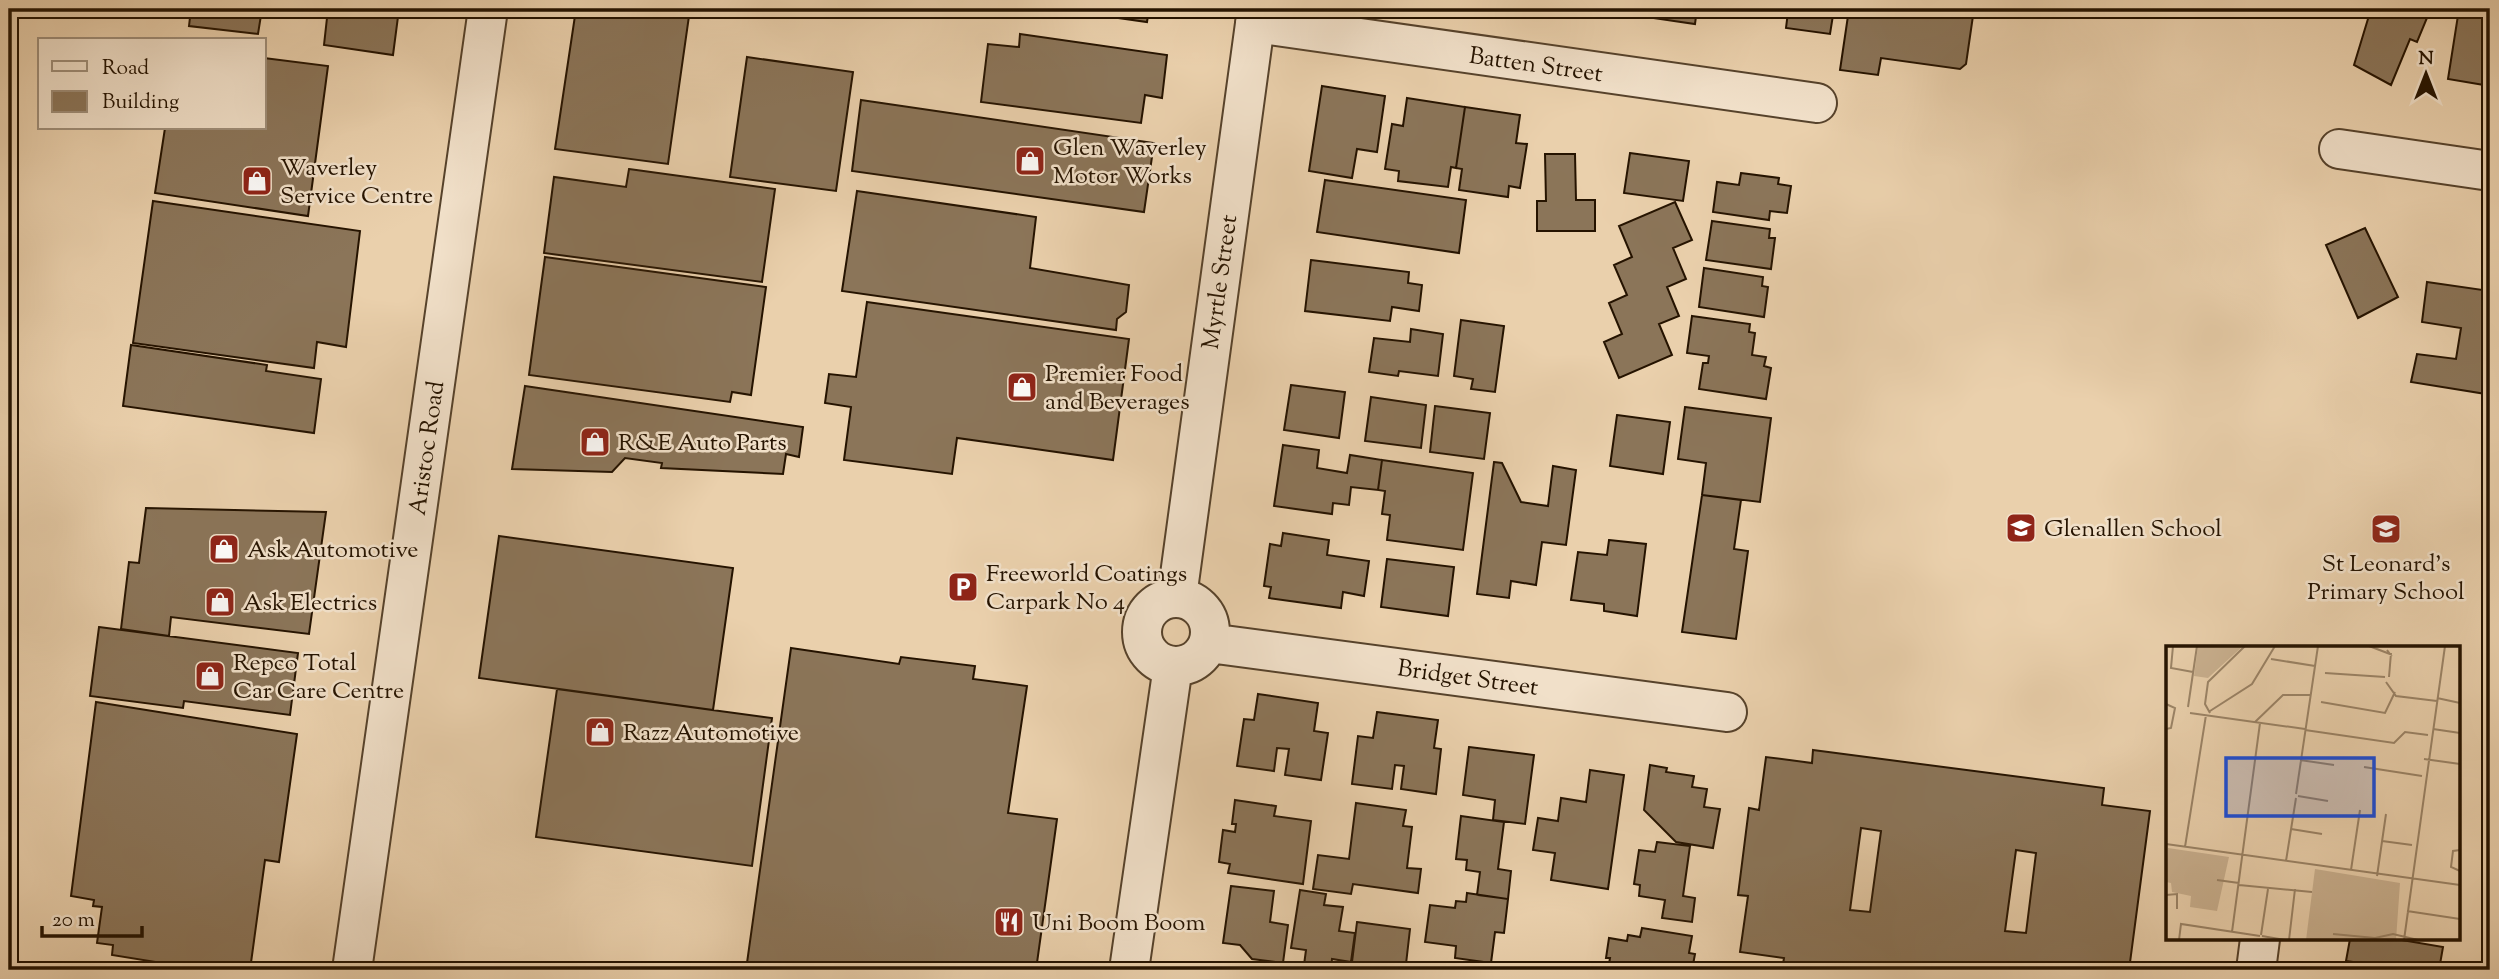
<svg xmlns="http://www.w3.org/2000/svg" width="2499" height="979" font-family="'Sorts Mill Goudy',serif">
  <rect width="100%" height="100%" fill="#ead0ac"/>
  <filter id="stains"><feTurbulence type="fractalNoise" baseFrequency=".00286" numOctaves="4"/><feColorMatrix values="0 0 0 0 .2 0 0 0 0 .09 0 0 0 0 .02 0 0 0 .5 -.17"/></filter>
  <radialGradient id="worn" r=".72"><stop offset=".6" stop-color="#630" stop-opacity="0"/><stop offset="1" stop-color="#630" stop-opacity=".3"/></radialGradient>
  <path fill="#8b7559" stroke="#251300" stroke-width="2" fill-rule="evenodd" d="M191,9h71l-4,25 -69,-8z
    M328,9h71l-6,46 -69,-10z
    M576,9h114l-22,155 -113,-15z
    M1055,9h94l-2,13z
    M1507,9h34l-1,4 -14,-2v6l-20,-2z
    M1655,9h42l-2,15 -42,-6z
    M1771,9h63l-4,25 -44,-6 2,-16z
    M1849,9h125l-8,55 -6,5 -79,-11 -3,17 -38,-5z
    M2371,9h48l10,4 -12,29 -7,-3 -19,46 -37,-20z
    M2459,9h31v77l-42,-7z
    M1020,34l147,21 -5,43 -17,-3 -4,28 -160,-21 7,-58 31,3z
    M747,57l106,15 -17,119 -106,-14z
    M264,58l64,8 -20,150 -153,-23 10,-65h99z
    M1322,86l63,10 -8,56 -20,-3 -5,29 -43,-7z
    M1407,98l58,9 -9,61 -5,-1 -3,20 -50,-6 1,-10 -14,-2 7,-45 11,2z
    M861,100l293,43 -10,69 -292,-41z
    M1465,107l55,8 -4,28 11,1 -7,44 -11,-2 -1,11 -49,-7 3,-21 -6,-1z
    M1630,153l59,8 -6,40 -59,-8z
    M1545,154h30l1,46h19v31h-58v-30h9z
    M629,169l146,20 -13,93 -218,-29 10,-76 72,10z
    M1741,173l38,5 -1,6 13,2 -4,27 -17,-2 -1,9 -56,-8 4,-30 22,3z
    M1325,180l141,20 -7,53 -142,-21z
    M857,191l179,26 -6,51 99,17 -3,27 -9,7 -1,11 -274,-39z
    M153,201l207,30 -14,116 -29,-5 -3,26 -181,-25z
    M1675,202l17,38 -19,8 13,31 -19,8 12,29 -20,8 13,31 -53,23 -15,-36 18,-8 -13,-31 18,-8 -13,-30 18,-8 -13,-31z
    M1712,221l58,8 -1,9h6l-4,31 -65,-9z
    M2365,228l33,69 -40,21 -32,-73z
    M545,257l221,30 -15,108 -19,-3 -2,10 -201,-27z
    M1311,260l98,12 -1,11 14,2 -3,26 -27,-4 -2,14 -85,-10z
    M1704,268l59,9 -1,9 6,1 -4,30 -65,-10z
    M2427,282l63,9v76l-4,27 -75,-12 6,-28 39,5 5,-31 -39,-6z
    M867,302l262,37 -16,121 -156,-22 -5,36 -108,-14 7,-53 -26,-4 4,-29 27,3z
    M1692,316l58,8 -1,8 6,1 -3,22 14,2 -2,9 7,2 -5,31 -67,-10 4,-26h5l1,-7 -22,-3z
    M1461,320l43,6 -9,66 -24,-3 2,-10 -19,-3z
    M1411,329l32,5 -5,42 -39,-5 -1,5 -29,-4 5,-34 36,4z
    M131,345l136,20 -1,6 55,8 -7,54 -191,-27z
    M1291,385l54,7 -6,46 -55,-8z
    M525,386l278,41 -4,30 -13,-3 -3,20 -122,-6 1,-5 -37,-5 -13,14 -100,-3z
    M1371,397l55,8 -5,43 -56,-7z
    M1435,406l55,7 -6,46 -54,-7z
    M1685,407l86,11 -11,84 -58,-7 4,-32 -28,-4z
    M1617,415l53,7 -7,52 -53,-8z
    M1283,445l36,5 -2,18 30,5 3,-18 32,5 -4,30 -27,-3 -2,18 -16,-2 -1,11 -58,-8z
    M1382,460l91,13 -10,77 -76,-10 3,-25 -8,-1 3,-23 -7,-1z
    M1494,462l8,1 19,39 27,4 5,-40 23,4 -10,75 -24,-3 -6,43 -25,-4 -2,17 -32,-4z
    M1702,495l39,5 -7,49 14,2 -12,88 -54,-7z
    M146,508l180,4 -17,122 -138,-17 -2,19 -48,-7 8,-67 10,1z
    M1283,533l46,7 -2,15 42,6 -5,35 -21,-4 -2,16 -72,-10 2,-11 -7,-1 6,-42 11,2z
    M499,536l234,32 -20,142 -234,-32z
    M1609,540l37,4 -9,72 -33,-5v-7l-33,-4 7,-48 29,3z
    M1387,559l67,8 -6,49 -67,-9z
    M99,627l199,26 -8,62 -106,-14 -1,7 -93,-12z
    M791,648l108,16 2,-7 74,9 -2,13 54,7 -19,127 49,6 -21,151h-290z
    M557,689l215,29 -20,148 -216,-29z
    M1258,694l60,9 -4,28 14,2 -7,47 -36,-5 4,-26 -12,-1 -3,23 -37,-5 7,-47 10,1z
    M96,702l201,32 -18,128 -14,-2 -15,110h-45l-93,-15 1,-10 -16,-2 5,-36 -9,-1 1,-6 -23,-4z
    M1377,712l61,8 -4,28 7,1 -5,45 -35,-5 3,-23 -9,-1 -3,24 -40,-5 6,-48 15,2z
    M1469,747l65,8 -9,69 -32,-4 2,-20 -32,-5z
    M1813,750l291,38 -2,17 48,6 -21,159h-347l2,-12 -44,-6 8,-56 -10,-1 11,-87 10,2 7,-53 46,6zM1861,828l20,3 -11,81 -20,-2zM2016,850l20,3 -10,80 -21,-2z
    M1650,765l17,3 -1,4 28,4 -2,11 15,2 -3,18 16,2 -7,39 -37,-6 -32,-32z
    M1590,770l34,5 -16,114 -57,-9 4,-27 -22,-3 5,-32 20,3 3,-23 25,4z
    M1235,800l41,6 -2,10 37,5 -8,63 -75,-11 2,-9 -11,-2 4,-32 12,2 1,-8h-4z
    M1356,803l50,7 -3,16 9,1 -5,41 14,1 -3,24 -65,-9 -2,10 -38,-5 5,-34 31,4z
    M1461,816l43,6 -6,47 13,2 -3,28 -31,-4 3,-23 -14,-2 1,-10 -11,-1z
    M1657,842l33,4 -7,50 12,2 -3,24 -30,-4 3,-18 -26,-4 1,-11 -6,-1 5,-34 16,2z
    M1231,886l43,5 -4,31 18,3 -5,38 -31,-4 -12,-14 -17,-2z
    M1300,890l26,4 -2,11 19,2 -4,24 16,2 -4,29 -19,-3 -1,10 -27,-4 2,-15 -15,-2z
    M1467,893l41,6 -4,34 -9,-1 -4,31 -36,-5 1,-12 -31,-4 5,-37 25,3 1,-7 10,1z
    M1357,922l53,7 -4,35h6l-1,6h-60z
    M1642,928l50,8 -3,17 6,1 -3,16h-84l2,-12h-4l3,-20 18,3 1,-6 12,2z
    M2350,939h46l47,8 -4,23h-79l1,-7 -15,-2z"/>
  <g fill="none" stroke-linecap="round" stroke-linejoin="round">
    <g stroke="#56422b" stroke-width="42">
      <path id="minor" d="M1255,23l562,80
        M2339,149l151,22
        M1177,597l80,-588
        M1142 632a34 34 0 1 1 68 0a34 34 0 1 1-68 0Z
        M1209,643l518,69
        M352,970l136,-961
        M1129,970l44,-304
        M2256,970l4,-31"/>
    </g>
    <use href="#minor" stroke="#f1e0c9" stroke-width="38"/>
  </g>
  <defs>
    <g id="shop-square" transform="scale(1.575)"><rect x="-9" y="-9" width="18" height="18" rx="4" fill="#8f2418" stroke="#f1e0c9"/><path d="M-5-2.5h2.3a2.7 3.5 0 0 1 5.4 0H5L5.5 6h-11ZM-1.5-2.5h3a1.5 2.3 0 0 0-3 0Z" fill="#fff"/></g>
    <g id="school-square" transform="scale(1.575)"><rect x="-9" y="-9" width="18" height="18" rx="4" fill="#8f2418" stroke="#f1e0c9"/><path d="M0-5L7-2L0 1L-7-2ZM-4 1L0 2.5L4 1V4Q0 6-4 4Z" fill="#fff"/></g>
    <g id="parking-square" transform="scale(1.575)"><rect x="-9" y="-9" width="18" height="18" rx="4" fill="#8f2418" stroke="#f1e0c9"/><path d="M-3.5-5.5H1a3.5 3.5 0 0 1 0 7H-1V5.5H-3.5ZM-1-3.4V-.6H.8a1.4 1.4 0 0 0 0-2.8Z" fill="#fff"/></g>
    <g id="restaurant-square" transform="scale(1.575)"><rect x="-9" y="-9" width="18" height="18" rx="4" fill="#8f2418" stroke="#f1e0c9"/><path d="M-5-6h1v4h1v-4h1v4h1v-4h1v5L-1.5 .5V6h-2V.5L-5-1ZM5-6V6H3V1.5H1.5Q1.5-4 5-6Z" fill="#fff"/></g>
  </defs>
  <g fill-rule="evenodd">
    <use href="#shop-square" x="1030" y="161"/>
    <use href="#shop-square" x="257" y="181"/>
    <use href="#shop-square" x="1022" y="387"/>
    <use href="#shop-square" x="595" y="442"/>
    <use href="#school-square" x="2021" y="528"/>
    <use href="#school-square" x="2386" y="529"/>
    <use href="#shop-square" x="224" y="549"/>
    <use href="#parking-square" x="963" y="587"/>
    <use href="#shop-square" x="220" y="602"/>
    <use href="#shop-square" x="210" y="676"/>
    <use href="#shop-square" x="600" y="732"/>
    <use href="#restaurant-square" x="1009" y="922"/>
  </g>
  <g text-anchor="middle" stroke-width="5" stroke-linejoin="round" paint-order="stroke">
    <g font-size="24" fill="#251300" stroke="#f1e0c9">
      <text transform="translate(1536 64) rotate(8)" y="8">Batten Street</text>
      <text transform="translate(1219 282) rotate(-82)" y="8">Myrtle Street</text>
      <text transform="translate(426 448) rotate(-82)" y="8">Aristoc Road</text>
      <text transform="translate(1468 677) rotate(8)" y="8">Bridget Street</text>
    </g>
    <g font-size="24" fill="#251300" stroke="#f1e0c9" text-anchor="start">
      <text x="1053" y="155">Glen Waverley<tspan x="1053" dy="28">Motor Works</tspan></text>
      <text x="280" y="175">Waverley<tspan x="280" dy="28">Service Centre</tspan></text>
      <text x="1045" y="381">Premier Food<tspan x="1045" dy="28">and Beverages</tspan></text>
      <text x="618" y="450">R&amp;E Auto Parts</text>
      <text x="2044" y="536">Glenallen School</text>
      <text x="247" y="557">Ask Automotive</text>
      <text x="2386" y="571" text-anchor="middle">St Leonard's<tspan x="2386" dy="28">Primary School</tspan></text>
      <text x="986" y="581">Freeworld Coatings<tspan x="986" dy="28">Carpark No 4</tspan></text>
      <text x="243" y="610">Ask Electrics</text>
      <text x="233" y="670">Repco Total<tspan x="233" dy="28">Car Care Centre</tspan></text>
      <text x="623" y="740">Razz Automotive</text>
      <text x="1032" y="930">Uni Boom Boom</text>
    </g>
  </g>
  <g transform="translate(2166 646)">
    <rect width="294" height="294" fill="#ead0ac"/>
    <path d="M32,0h45l-35,32 -14,-2zM2,202l61,9 -12,54 -27,-4 1,-11 -19,-4 -1,-9 -5,-1zM149,223l85,14 -4,57h-90z" fill="#c9b08f"/>
    <path fill="none" stroke="#9b8467" stroke-width="2" d="M7,0l-2,22 22,4M203,0l21,8 -3,-4M105,13l44,7M159,27l60,4M223,31l2,-24M220,36l10,14 41,5M271,52l23,5M155,56l64,11 10,-21M0,58l9,4 -4,20 -5,1M22,61l9,-61M44,65l42,-27 23,-38M24,67l115,16M44,67l-5,-9 3,-22 37,-36M89,76l28,-27h27M267,83l27,4M139,84l89,13 11,-11 23,3M258,113l36,5M134,114l34,5M198,121l58,9M130,148l22,-148M132,150l30,5M125,183l31,5M216,195l30,4M0,198l294,41M19,201l21,-132M294,204l-7,1 -2,16 9,4M120,215l10,-63M185,224l9,-60M211,230l9,-62M51,234l22,3M73,239l73,7M0,249l11,-1v15M241,265l53,8M66,286l28,-209M167,288l42,4 18,-4 25,6M95,289l7,-46M96,290l23,4M13,294l2,-16 79,12M123,294l6,-51M238,294l41,-294"/>
    <path fill="#1d4ed8" fill-opacity="0.15" stroke="#1d4ed8" stroke-width="3.5" d="M60,112h148v58h-148z"/>
    <rect width="294" height="294" fill="none" stroke="#251300" stroke-width="3.5"/>
  </g>
  <rect width="2499" height="979" fill="none" stroke="#ead0ac" stroke-width="35"/>
  <rect x="10" y="10" width="2478" height="958" fill="none" stroke="#251300" stroke-width="3.5"/>
  <rect x="18" y="18" width="2464" height="944" fill="none" stroke="#251300" stroke-width="2"/>
  <rect x="38" y="38" width="228" height="91" fill="#f1e0c9" stroke="#9f8e79" stroke-width="2"/>
  <rect x="52" y="61" width="35" height="10" fill="#f1e0c9" stroke="#9f8e79" stroke-width="2"/>
  <text x="102" y="74" font-size="21" fill="#251300">Road</text>
  <rect x="52" y="91" width="35" height="21" fill="#8b7559" stroke="#9f8e79" stroke-width="2"/>
  <text x="102" y="108" font-size="21" fill="#251300">Building</text>
  <g transform="translate(2426 74)" stroke="#f1e0c9" stroke-width="5" paint-order="stroke">
  <path d="M0-5L12 26L0 18L-12 26Z" fill="#251300"/>
  <text y="-10" font-size="19" font-weight="bold" text-anchor="middle" fill="#251300">N</text>
  </g>
  <path d="M42 926v10h100v-10" fill="none" stroke="#251300" stroke-width="3.5"/>
  <text x="52" y="926" font-size="21" fill="#251300" stroke="#f1e0c9" stroke-width="5" paint-order="stroke">20 m</text>
  <rect width="100%" height="100%" filter="url(#stains)"/>
  <rect width="100%" height="100%" fill="url(#worn)"/>
</svg>
